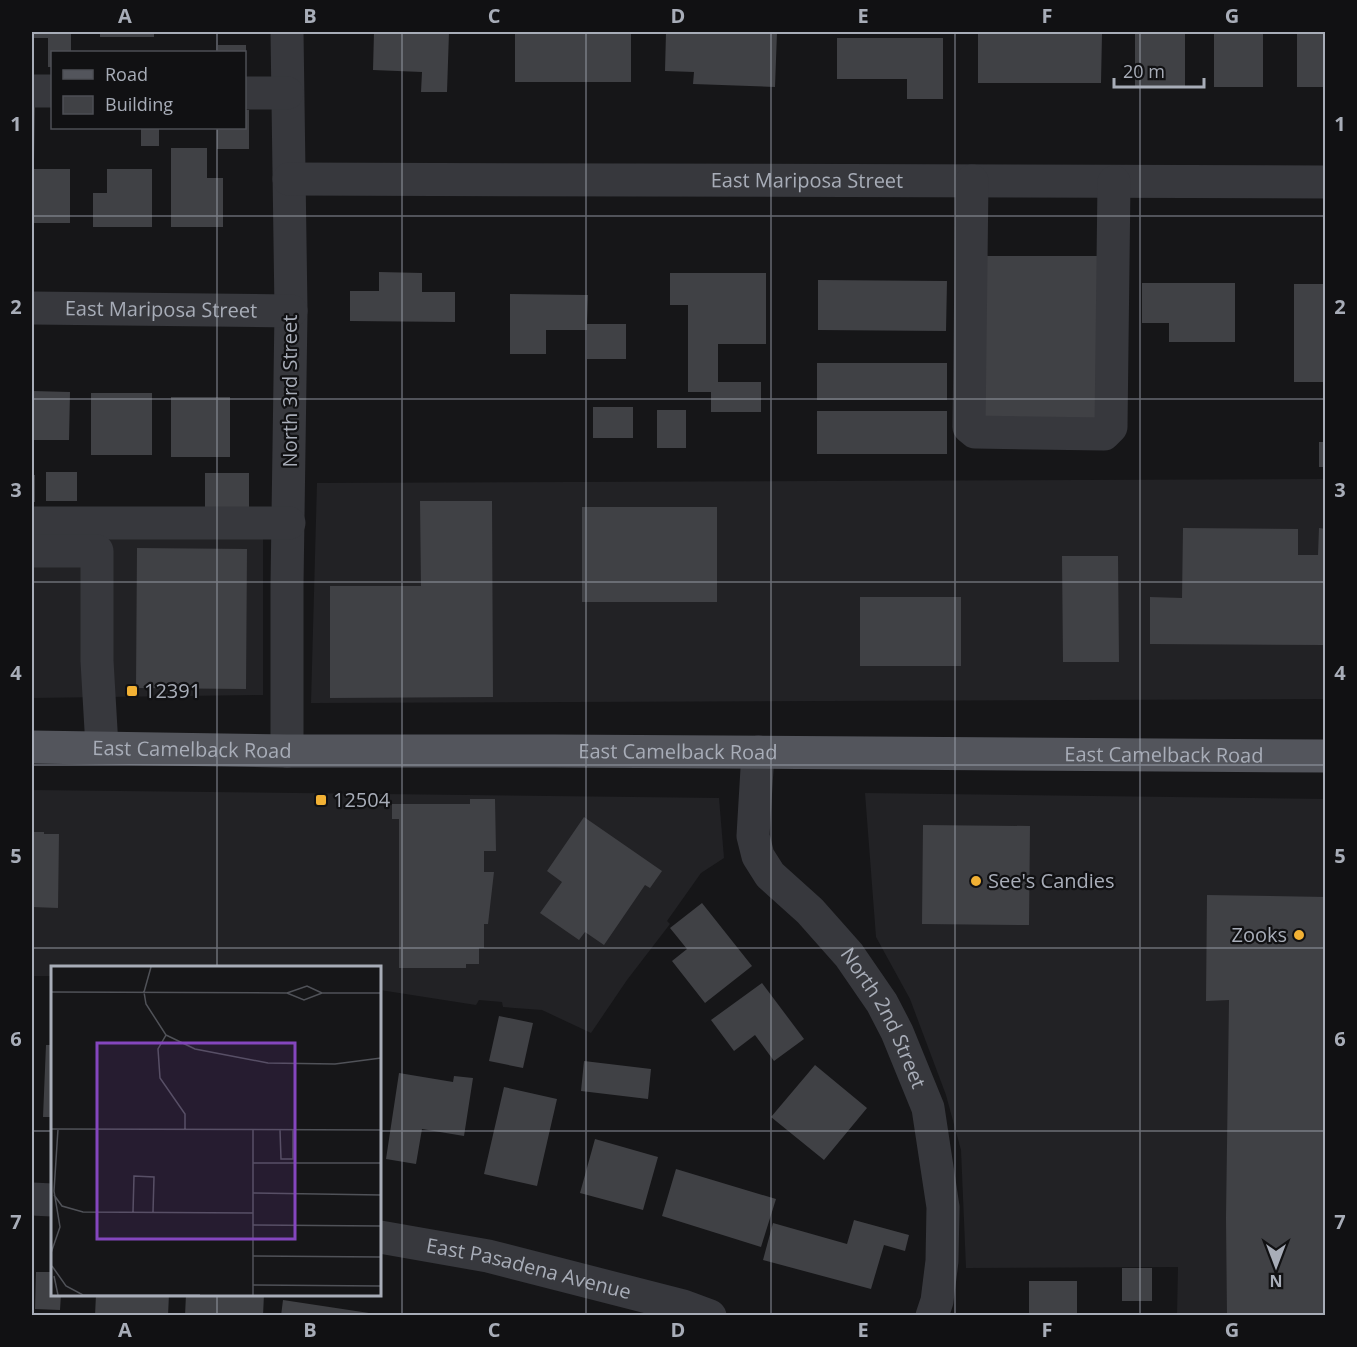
<svg xmlns="http://www.w3.org/2000/svg" width="1357" height="1347" font-family="'Open Sans',sans-serif">
  <rect width="100%" height="100%" fill="#161618"/>
  <path fill="#222225" d="M1325,479v220l-1014,4 6,-220z
    M32,536l231,1v158l-231,3z
    M32,790l687,8 5,60 -23,15 -34,48 3,3 -43,56 -36,53 -49,-23 -39,-3 -1,-5 -23,-2 -3,5 -96,-15v-22h-328v8h-20z
    M865,793l460,6v516h-148l1,-48 -212,1 -5,-118 -15,-55 -36,-96 -34,-62z"/>
  <path fill="#404145" d="M32,32h39v20h-19v15h-4v-29h-16z
    M100,32h54v5h-54z
    M374,32h75l-2,60h-26l1,-20 -49,-2z
    M515,32h116v50h-116z
    M666,32h111l-2,55 -82,-3 1,-12 -29,-1z
    M978,32h108v1l16,1 -1,49h-123z
    M1135,32h50v56h-50z
    M1214,32h49v55h-49z
    M1297,32h29v55h-29z
    M837,38h106v61h-36v-20h-70z
    M218,45h28v7h-28z
    M32,104h3l-1,56h-2z
    M244,110h5v39h-32v-21h27z
    M141,128h18v18h-18z
    M171,148h36v30h16v49h-52z
    M32,169h38v54h-38z
    M107,169h45v58h-59v-34h14z
    M976,256h124l5,169h-130z
    M379,272l43,1v19h33v30l-105,-1v-30h29z
    M670,273h96v71h-48v38h43v30h-50v-20h-23v-87h-18z
    M818,280l129,1 -1,50 -128,-1z
    M1142,283h93v59h-66v-19h-27z
    M1294,284h32v98h-32z
    M510,294l78,1 -1,29h39v35h-39v-29h-41v24h-36z
    M817,363h130v37h-130z
    M32,391l38,1 -1,48h-37z
    M91,393h61v62h-61z
    M171,397h59v60h-59z
    M593,407h40v31h-40z
    M657,410h29v38h-29z
    M817,411h130v43h-130z
    M1319,442h7v25h-7z
    M46,472h31v29h-31z
    M205,473h44v41h-44z
    M32,475h3v27h-3z
    M420,501h72l1,196 -163,1v-112h91z
    M582,507h135v95h-135z
    M1183,528l115,1v26h20l1,-27 7,1v116l-176,-1v-47l32,1z
    M137,548l110,1 -1,140 -110,-1z
    M1062,556h56l1,106h-56z
    M860,597h101v69h-101z
    M470,799h25l1,52h-12v21h10l-6,52h-4v24h-5v16h-13v4h-67v-149h-7v-15h78z
    M584,817l78,54 -12,17 -5,-3 -41,60 -19,-13 -6,8 -39,-27 22,-31 -15,-11z
    M923,825l107,1 -1,99 -107,-1z
    M32,832h12v2h15l-1,74 -26,-1z
    M1207,895l119,2v419h-99l-1,-98 3,-218 -23,1z
    M702,903l50,63 -47,37 -33,-42 15,-12 -17,-21z
    M762,983l42,56 -30,22 -19,-26 -21,16 -23,-31z
    M499,1016l34,7 -10,45 -34,-7z
    M46,1045h6v72h-9z
    M584,1061l67,8 -3,30 -67,-8z
    M815,1065l52,43 -43,52 -53,-43z
    M399,1073l54,9 1,-6 19,2 -9,58 -42,-7 -6,35 -30,-5z
    M504,1087l53,12 -20,87 -53,-12z
    M595,1139l63,18 -15,53 -63,-17z
    M676,1169l100,30 -15,48 -99,-31z
    M854,1220l55,15 -4,16 -21,-6 -13,44 -108,-29 10,-37 74,21z
    M1122,1268h30v33h-30z
    M36,1272h16v22h9l-1,16 -25,-1z
    M1029,1281h48v35h-48z
    M96,1294h73l-1,22h-73z
    M186,1294h78l-1,22h-78z
    M283,1300l86,13v3h-88z"/>
  <g fill="none" stroke-linecap="round" stroke-linejoin="round">
    <g stroke="#37383d" stroke-width="33">
      <path d="M287,32l4,279 -4,274v166"/>
      <path d="M32,91h20"/>
      <path d="M244,93h43"/>
      <path id="s1" d="M289,179l1037,3"/>
      <path d="M972,181l-3,246 6,5 129,2 7,-7 3,-245"/>
      <path id="s2" d="M32,308l259,3"/>
      <path d="M32,523h257"/>
      <path d="M32,551h65v110l5,86"/>
      <path id="s3" d="M758,752l-5,84 5,20 12,19 40,36 39,44 33,48 15,29 31,76 15,99 -1,54 -5,40 -5,15"/>
      <path d="M32,1199l20,1"/>
      <path id="s4" d="M380,1237l108,19 195,50 27,10"/>
    </g>
    <path stroke="#53555c" stroke-width="33" id="s5" d="M32,747l255,4h267l772,5"/>
  </g>
  <path fill="none" stroke="#a8adb8" stroke-width="1.5" stroke-opacity="0.55" d="M217,32v20M402,32v1284M586,32v1284M771,32v1284M955,32v1284M1140,32v1284M217,128v840M32,216h1294M32,399h1294M32,582h1294M32,765h1294M32,948h1294M32,1131h20M380,1131h946M217,1294v22"/>
  <g fill="#f2b134" stroke="#111113" stroke-width="2">
    <rect x="126" y="685" width="12" height="12" rx="3"/>
    <rect x="315" y="794" width="12" height="12" rx="3"/>
    <circle cx="976" cy="881" r="6"/>
    <circle cx="1299" cy="935" r="6"/>
  </g>
  <g text-anchor="middle" stroke-width="4.5" stroke-linejoin="round" paint-order="stroke">
    <g font-size="20" fill="#a8adb8" stroke="#111113">
      <text dy="7" stroke="none"><textPath href="#s1" startOffset="518">East Mariposa Street</textPath></text>
      <text dy="7" stroke="none"><textPath href="#s2" startOffset="129">East Mariposa Street</textPath></text>
      <text transform="translate(290 391) rotate(-90)" y="7">North 3rd Street</text>
      <text dy="7" stroke="none"><textPath href="#s5" startOffset="160">East Camelback Road</textPath></text>
      <text dy="7" stroke="none"><textPath href="#s5" startOffset="646">East Camelback Road</textPath></text>
      <text dy="7" stroke="none"><textPath href="#s5" startOffset="1132">East Camelback Road</textPath></text>
      <text dy="7" stroke="none"><textPath href="#s3" startOffset="312">North 2nd Street</textPath></text>
      <text dy="7" stroke="none"><textPath href="#s4" startOffset="152">East Pasadena Avenue</textPath></text>
    </g>
    <g font-size="20" fill="#a8adb8" stroke="#111113" text-anchor="start">
      <text x="144" y="698">12391</text>
      <text x="333" y="807">12504</text>
      <text x="988" y="888">See's Candies</text>
      <text x="1287" y="942" text-anchor="end">Zooks</text>
    </g>
  </g>
  <g transform="translate(51 966)">
    <rect width="330" height="330" fill="#161618"/>
    <path fill="none" stroke="#505258" stroke-width="1.5" d="M100,1l-7,25 2,12 20,31 -8,14 2,29 25,36v15M0,26l236,1 17,7 18,-7h59M236,27l20,-7 15,7M115,69l29,14 73,14 67,1 46,-6M0,163l330,1M202,164v165M229,164l1,29h12v-29M202,197h128M202,227l128,2M3,229l8,11 21,6 170,1M82,246l1,-36 20,1 -1,35M202,259l128,1M0,287l9,-26 -6,-36 4,-62M202,290l128,1M1,300l14,20 17,9h117M3,310l4,19M202,319l128,1"/>
    <path fill="#8446be" fill-opacity="0.15" stroke="#8446be" stroke-width="3" d="M46,77h198v196h-198z"/>
    <rect width="330" height="330" fill="none" stroke="#a8adb8" stroke-width="3"/>
  </g>
  <rect width="1357" height="1347" fill="none" stroke="#111113" stroke-width="66"/>
  <rect x="51" y="51" width="195" height="78" fill="#111113" stroke="#4d4f55" stroke-width="1.5"/>
  <rect x="63" y="70" width="30" height="9" fill="#53555c" stroke="#4d4f55" stroke-width="1.5"/>
  <text x="105" y="81" font-size="18" fill="#a8adb8">Road</text>
  <rect x="63" y="96" width="30" height="18" fill="#404145" stroke="#4d4f55" stroke-width="1.5"/>
  <text x="105" y="111" font-size="18" fill="#a8adb8">Building</text>
  <g transform="translate(1276 1266) rotate(180)" stroke="#111113" stroke-width="4.5" paint-order="stroke">
  <path d="M0-4.5L10 22L0 15L-10 22Z" fill="#a8adb8"/>
  <text y="-9" font-size="16" font-weight="bold" text-anchor="middle" fill="#a8adb8">N</text>
  </g>
  <path d="M1114 78v9h90v-9" fill="none" stroke="#a8adb8" stroke-width="3"/>
  <text x="1123" y="78" font-size="18" fill="#a8adb8" stroke="#111113" stroke-width="4.5" paint-order="stroke">20 m</text>
  <rect x="33" y="33" width="1291" height="1281" fill="none" stroke="#a8adb8" stroke-width="2"/>
  <g font-size="20" text-anchor="middle" font-weight="bold" fill="#a8adb8">
    <text x="125" y="23">A</text>
    <text x="310" y="23">B</text>
    <text x="494" y="23">C</text>
    <text x="678" y="23">D</text>
    <text x="863" y="23">E</text>
    <text x="1047" y="23">F</text>
    <text x="1232" y="23">G</text>
    <text x="16" y="131">1</text>
    <text x="1340" y="131">1</text>
    <text x="16" y="314">2</text>
    <text x="1340" y="314">2</text>
    <text x="16" y="497">3</text>
    <text x="1340" y="497">3</text>
    <text x="16" y="680">4</text>
    <text x="1340" y="680">4</text>
    <text x="16" y="863">5</text>
    <text x="1340" y="863">5</text>
    <text x="16" y="1046">6</text>
    <text x="1340" y="1046">6</text>
    <text x="16" y="1229">7</text>
    <text x="1340" y="1229">7</text>
    <text x="125" y="1337">A</text>
    <text x="310" y="1337">B</text>
    <text x="494" y="1337">C</text>
    <text x="678" y="1337">D</text>
    <text x="863" y="1337">E</text>
    <text x="1047" y="1337">F</text>
    <text x="1232" y="1337">G</text>
  </g>
</svg>
